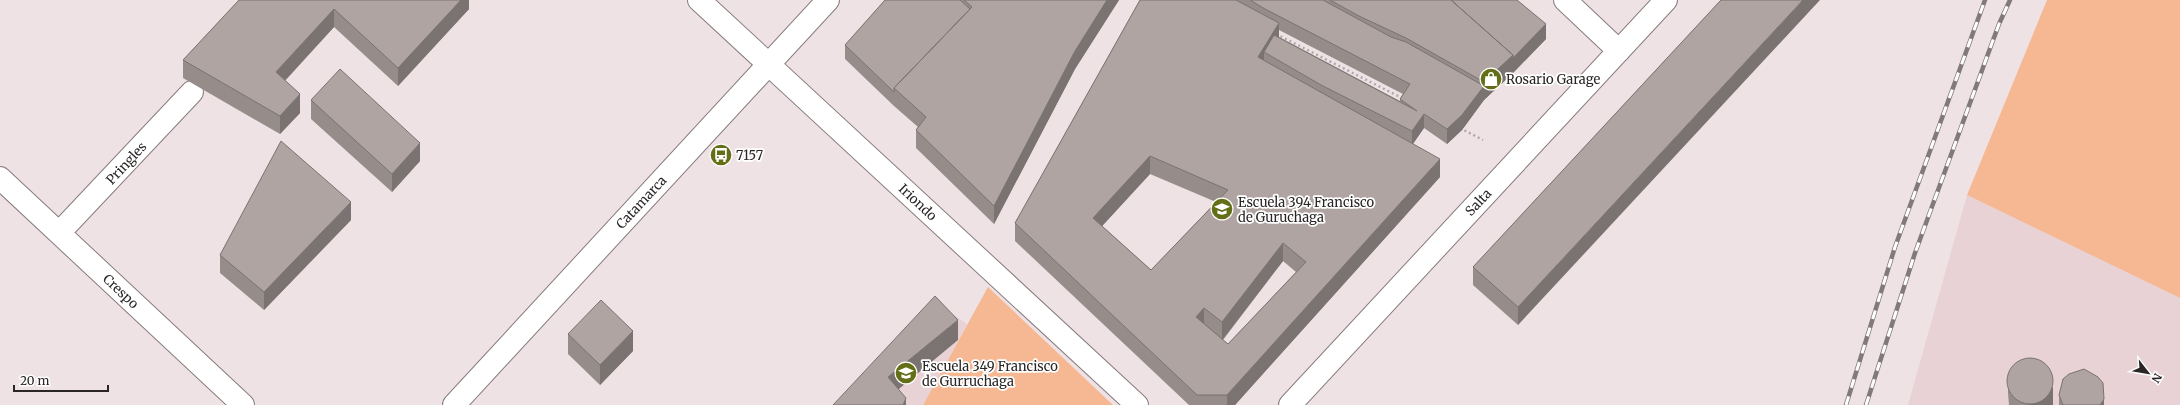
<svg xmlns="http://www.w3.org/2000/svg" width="2180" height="405" font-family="Merriweather,serif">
  <rect width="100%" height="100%" fill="#efe2e4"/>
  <path fill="#e8d2d5" d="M1967,195l213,103v107h-272z
    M934,301l33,23 -44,81h-82z"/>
  <path fill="#f5b893" d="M2047,0h133v298l-213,-103z
    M988,287l125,118h-190z"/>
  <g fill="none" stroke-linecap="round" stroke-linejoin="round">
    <g stroke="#877c7e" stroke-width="24">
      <path id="minor" d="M699,0l438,405
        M0,178l243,227
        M59,233l133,-141"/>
    </g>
    <g stroke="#877c7e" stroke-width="24">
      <path id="major" d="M1565,0l54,51
        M454,405l374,-405
        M1290,405l376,-405"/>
    </g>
    <path stroke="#b2a8a9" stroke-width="2.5" stroke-dasharray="2 3" stroke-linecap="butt" d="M1276,34l126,64
      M1460,128l23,12"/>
    <use href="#minor" stroke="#fff" stroke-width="22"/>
    <use href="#major" stroke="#fff" stroke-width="22"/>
    <g stroke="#827a7a" stroke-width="4.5">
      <path id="rail" d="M1846,405l49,-158 90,-247
        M1866,405l49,-152 84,-229 11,-24"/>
    </g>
    <use href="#rail" stroke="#fff" stroke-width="3" stroke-dasharray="9" stroke-linecap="butt"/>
  </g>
  <path fill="#968d8b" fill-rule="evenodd" d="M239,0h230v9l-71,77 -64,-59 -49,54 15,32 -20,21 -97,-56v-18z
    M885,0h234l-44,69 -81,155 -78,-76v-18l2,-3 -24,-21 -49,-47v-14z
    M1140,0h377l29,39 -33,34 -29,27 -22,30 -15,14 -23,-16 -11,16 27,33 -205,228h-46l-174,-164v-18zM1279,30l124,64 -3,5v2l-121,-64zM1150,174l66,28 -65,68 -49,-44zM1283,261l13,11 -68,72 -5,-4z
    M1721,0l-203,325 -45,-40v-18z
    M311,100l109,61 -28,31 -81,-73z
    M351,220l-87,90 -44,-37v-18z
    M568,334l65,17 -33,34 -32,-31z
    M2008,375l45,30h-44l-1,-12z
    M2059,395l45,10h-45z"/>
  <path fill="#7a7371" d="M461,0h8v9l-71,77v-18z
    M1107,0h12l-44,69 -81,155v-18l81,-155z
    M1803,0h17l-302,325v-18z
    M334,9v18l-58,63v-18z
    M1279,23v18l-15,11v13l-6,-8z
    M1546,24v15l-33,34 -29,27v-18z
    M1484,86v14l-22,30 -15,14v-15z
    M300,94v19l-20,21v-18z
    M1424,114v14l-12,17v-14z
    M420,143v18l-28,31v-18z
    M1150,156v18l-57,62v-18z
    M1440,159v18l-205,228h-8v-10z
    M351,202v18l-87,90v-18z
    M1283,243v18l-61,79v-18z
    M1204,308v18l-8,-9z
    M958,320v20l-70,58v-21z
    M633,331v20l-33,34v-20z
    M2053,387v18h-25v-1z
    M906,398v7h-3z
    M2104,399v6h-4z"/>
  <path fill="#afa4a2" stroke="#7a7371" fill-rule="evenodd" d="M239,0h222l-63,68 -64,-59 -58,63 24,22 -20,22 -97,-56z
    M885,0h75l10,9 -76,79v4l-49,-47z
    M964,0h143l-32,51 -81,155 -78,-76 10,-13 -32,-29 78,-81z
    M1140,0h96l43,23 -21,34 182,102 -213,236h-30l-182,-172zM1150,156l78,34 -77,80 -58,-52zM1283,243l23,19 -78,82 -32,-27 8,-9 18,14z
    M1250,0h73l68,37 15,5 78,44 -22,29 -15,14 -23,-15 -12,17 -91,-46 -57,-33 10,-17 143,76 -17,-12 10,-15 -145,-75z
    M1330,0h121l62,55 -29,27 -78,-44 -47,-22z
    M1451,0h66l29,24 -33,34v-3z
    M1721,0h82l-285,307 -45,-40z
    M340,69l80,74 -28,31 -81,-74z
    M281,141l70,61 -87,90 -44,-37z
    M935,296l23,24 -70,57 18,21 -3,7h-70z
    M601,300l32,31 -33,34 -32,-31z
    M2007 381a23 23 0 1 1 46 0a23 23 0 1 1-46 0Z
    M2084,369l14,8 5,6 1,16 -4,6h-37l-4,-10 4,-16 6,-5z"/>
  <defs>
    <g id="shop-disc" transform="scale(1.15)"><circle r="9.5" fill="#636e16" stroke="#fff"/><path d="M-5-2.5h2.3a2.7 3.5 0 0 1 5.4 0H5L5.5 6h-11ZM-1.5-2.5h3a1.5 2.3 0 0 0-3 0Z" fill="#fff"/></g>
    <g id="bus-disc" transform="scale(1.15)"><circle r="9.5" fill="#636e16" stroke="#fff"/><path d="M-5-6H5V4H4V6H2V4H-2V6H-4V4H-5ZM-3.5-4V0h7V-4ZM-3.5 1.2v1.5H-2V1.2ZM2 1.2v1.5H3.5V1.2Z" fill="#fff"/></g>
    <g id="school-disc" transform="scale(1.15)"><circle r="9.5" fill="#636e16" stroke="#fff"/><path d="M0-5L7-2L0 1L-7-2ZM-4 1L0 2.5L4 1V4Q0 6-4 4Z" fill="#fff"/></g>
  </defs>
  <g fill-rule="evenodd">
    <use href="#shop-disc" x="1491" y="79"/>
    <use href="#bus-disc" x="721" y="155"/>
    <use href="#school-disc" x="1222" y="209"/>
    <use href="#school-disc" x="906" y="373"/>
  </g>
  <g text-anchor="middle" stroke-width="3.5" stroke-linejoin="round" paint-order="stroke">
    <g font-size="13" fill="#2a2626" stroke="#fff" text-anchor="start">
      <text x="1506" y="84">Rosario Garage</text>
      <text x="736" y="160">7157</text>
      <text x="1238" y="207">Escuela 394 Francisco<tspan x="1238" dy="15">de Guruchaga</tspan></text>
      <text x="922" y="371">Escuela 349 Francisco<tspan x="922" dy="15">de Gurruchaga</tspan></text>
    </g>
    <g font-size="13" fill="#2a2626" stroke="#fff">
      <text transform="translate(126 163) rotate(-47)" y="5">Pringles</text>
      <text transform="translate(641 202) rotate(-47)" y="5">Catamarca</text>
      <text transform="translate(918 202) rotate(43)" y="5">Iriondo</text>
      <text transform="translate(1478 202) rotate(-47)" y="5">Salta</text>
      <text transform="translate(121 291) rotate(43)" y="5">Crespo</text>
    </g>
  </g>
  <g transform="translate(2148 373) rotate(121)" stroke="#ffffff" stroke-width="3" paint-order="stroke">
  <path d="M0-3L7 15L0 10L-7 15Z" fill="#2a2626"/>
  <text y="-6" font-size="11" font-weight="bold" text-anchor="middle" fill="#2a2626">N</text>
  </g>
  <path d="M14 385v6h94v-6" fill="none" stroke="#2a2626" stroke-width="2"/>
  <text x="20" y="385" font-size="12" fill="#2a2626" stroke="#ffffff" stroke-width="3" paint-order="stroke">20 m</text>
</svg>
